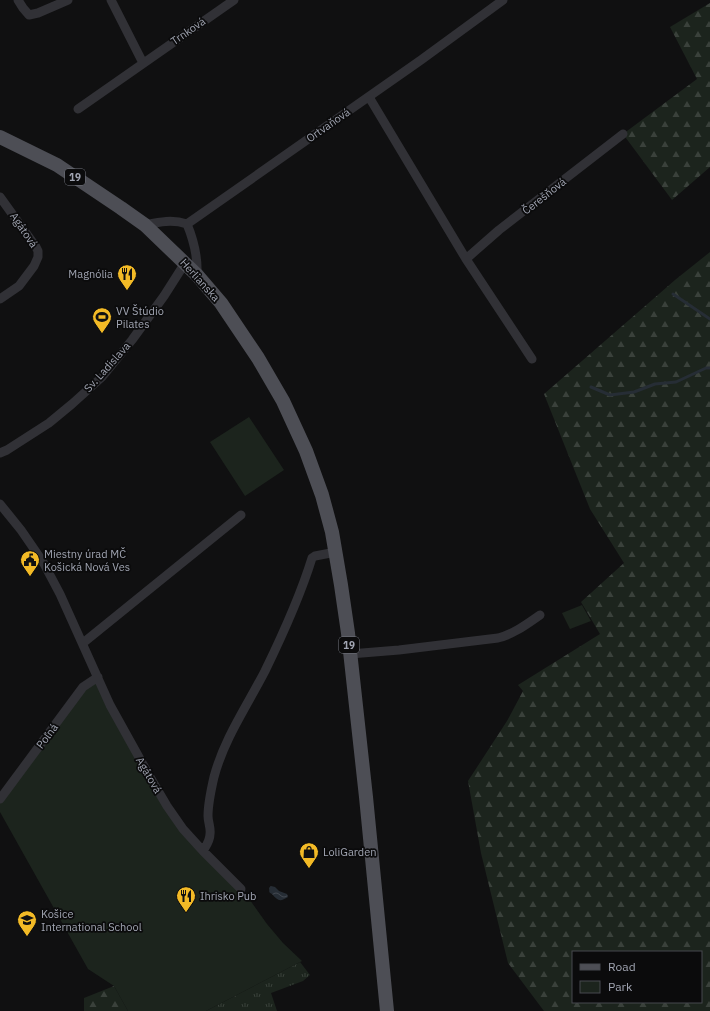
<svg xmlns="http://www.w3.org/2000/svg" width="710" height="1011" font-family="'IBM Plex Sans',sans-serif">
  <defs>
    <pattern id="grass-tufts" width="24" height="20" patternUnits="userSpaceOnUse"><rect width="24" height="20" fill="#1c241d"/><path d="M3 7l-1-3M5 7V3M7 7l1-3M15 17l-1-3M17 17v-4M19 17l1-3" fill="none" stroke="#3a413b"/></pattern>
    <pattern id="forest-firs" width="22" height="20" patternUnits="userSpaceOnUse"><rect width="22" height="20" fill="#1c241d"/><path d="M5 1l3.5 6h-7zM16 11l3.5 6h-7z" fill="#3a413b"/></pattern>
    <pattern id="water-waves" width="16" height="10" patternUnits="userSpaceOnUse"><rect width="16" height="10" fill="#262d35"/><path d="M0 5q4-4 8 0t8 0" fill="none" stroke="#424850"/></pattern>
  </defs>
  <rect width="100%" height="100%" fill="#101011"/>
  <path fill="url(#grass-tufts)" d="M300,962l10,13 -7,6 -32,12 6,18h-71z"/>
  <path fill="url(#forest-firs)" fill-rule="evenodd" d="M710,3v164l-38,33 -49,-66 74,-55 -27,-52z
    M710,252v759h-166l-36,-48 -27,-110 -13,-72 39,-60 16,-30 -5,-6 82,-51 -19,-32 43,-39 -34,-54 -46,-115 131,-114zM573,952h128v50h-128z
    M114,986l14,25h-44v-13z"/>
  <path fill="#1c241d" d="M249,417l35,53 -39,26 -35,-54z
    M582,605l9,16 -21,8 -8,-16z
    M98,677l69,129 80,90 20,28 16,19 19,18 -96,50h-78l-14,-25 -26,-17 -88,-157v-13l84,-112z"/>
  <path fill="url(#water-waves)" d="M271,886l4,1 4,4 8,3 1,3c-8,5 -10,4 -16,-3 -4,-3 -2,0 -3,-6z"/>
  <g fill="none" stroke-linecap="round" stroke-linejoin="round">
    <path stroke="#262d35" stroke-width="3" d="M673,294l37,25
      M591,387l19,8 24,-3 21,-8 21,-2 30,-14h4"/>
    <path stroke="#313136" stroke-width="9" d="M18,0l5,8 6,7 9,-2 30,-13
      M111,0l32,63
      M369,97l97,162 66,100
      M78,109l156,-109
      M0,197l36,50 2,4v6l-4,9 -15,20 -19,13
      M187,224l234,-164 82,-60
      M187,224c7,17 11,32 10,51
      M145,225c14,-3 27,-6 42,-1
      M466,259l33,-29 124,-96
      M0,453l7,-3 42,-27 23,-19 30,-27 30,-37 32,-44 21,-33
      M0,504l21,26 22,32 17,32 50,111 40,72 17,29 16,23 20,22 38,38
      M83,643l158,-128
      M350,654l49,-4 99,-12c16,-4 29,-14 42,-23
      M0,799l83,-112 15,-10
      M203,851c3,-5 7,-10 7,-17 1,-6 -2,-12 -2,-18 0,-13 3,-26 6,-39 10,-38 33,-71 51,-106 18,-37 35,-74 47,-113l3,-2 21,-4"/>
    <path stroke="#4d4e55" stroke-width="14" d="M0,137l57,28 64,43 24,17 52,50 24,28 37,55 25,43 23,50 16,44 10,37 9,53 7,48 18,164 21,214"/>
  </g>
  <defs>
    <g id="restaurant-pin" transform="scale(1)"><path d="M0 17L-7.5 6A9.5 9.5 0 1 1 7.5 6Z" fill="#f3ba26" stroke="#0b0b0c"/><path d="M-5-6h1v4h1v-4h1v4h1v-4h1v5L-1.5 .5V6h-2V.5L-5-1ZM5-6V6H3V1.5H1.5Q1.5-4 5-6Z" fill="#111"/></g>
    <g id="stadium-pin" transform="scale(1)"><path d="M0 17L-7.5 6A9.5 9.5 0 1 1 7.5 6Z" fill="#f3ba26" stroke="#0b0b0c"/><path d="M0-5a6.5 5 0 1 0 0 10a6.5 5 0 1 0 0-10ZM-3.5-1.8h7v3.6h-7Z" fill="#111"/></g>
    <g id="civic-pin" transform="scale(1)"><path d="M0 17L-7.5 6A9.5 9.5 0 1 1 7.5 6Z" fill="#f3ba26" stroke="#0b0b0c"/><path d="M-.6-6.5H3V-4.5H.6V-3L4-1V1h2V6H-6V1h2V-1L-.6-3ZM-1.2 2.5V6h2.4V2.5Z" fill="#111"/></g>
    <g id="shop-pin" transform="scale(1)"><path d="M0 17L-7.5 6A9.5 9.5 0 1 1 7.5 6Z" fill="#f3ba26" stroke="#0b0b0c"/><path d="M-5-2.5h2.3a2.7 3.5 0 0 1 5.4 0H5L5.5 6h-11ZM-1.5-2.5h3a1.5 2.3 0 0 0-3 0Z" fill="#111"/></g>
    <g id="school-pin" transform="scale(1)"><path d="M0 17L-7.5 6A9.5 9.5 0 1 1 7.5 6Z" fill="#f3ba26" stroke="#0b0b0c"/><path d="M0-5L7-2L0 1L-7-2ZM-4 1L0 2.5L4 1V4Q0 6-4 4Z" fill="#111"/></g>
  </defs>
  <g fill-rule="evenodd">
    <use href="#restaurant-pin" x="127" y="274"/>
    <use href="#stadium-pin" x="102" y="317"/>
    <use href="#civic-pin" x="30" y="560"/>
    <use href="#shop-pin" x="309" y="852"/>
    <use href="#restaurant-pin" x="186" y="896"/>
    <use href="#school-pin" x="27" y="920"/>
  </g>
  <g text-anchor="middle" stroke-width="3.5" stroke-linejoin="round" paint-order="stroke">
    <g fill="#0b0b0c" stroke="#747780" stroke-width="1">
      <rect x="65" y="169" width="20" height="16" rx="3"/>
      <rect x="339" y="637" width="20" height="16" rx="3"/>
    </g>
    <g font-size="10" font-weight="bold" fill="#a1a5b2">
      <text x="75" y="181">19</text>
      <text x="349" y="649">19</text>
    </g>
    <g font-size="11" fill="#a1a5b2" stroke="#0b0b0c">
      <text transform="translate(188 31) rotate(-35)" y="4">Trnková</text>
      <text transform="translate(328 125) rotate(-35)" y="4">Ortvaňová</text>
      <text transform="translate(544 196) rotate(-38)" y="4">Čerešňová</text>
      <text transform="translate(24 230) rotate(56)" y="4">Agátová</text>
      <text transform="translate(200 280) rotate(48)" y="4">Herlianska</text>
      <text transform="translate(107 367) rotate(-48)" y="4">Sv. Ladislava</text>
      <text transform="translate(47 736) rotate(-53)" y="4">Poľná</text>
      <text transform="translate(149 775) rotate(60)" y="4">Agátová</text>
    </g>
    <g font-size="11" fill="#a1a5b2" stroke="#0b0b0c" text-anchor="start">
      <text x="113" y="278" text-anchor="end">Magnólia</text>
      <text x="116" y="315">VV Štúdio<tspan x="116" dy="13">Pilates</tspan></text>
      <text x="44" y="558">Miestny úrad MČ<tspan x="44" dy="13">Košická Nová Ves</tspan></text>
      <text x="323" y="856">LoliGarden</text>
      <text x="200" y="900">Ihrisko Pub</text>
      <text x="41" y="918">Košice<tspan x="41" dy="13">International School</tspan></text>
    </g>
  </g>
  <rect x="572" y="951" width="130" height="52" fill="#0b0b0c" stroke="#47494e"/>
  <rect x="580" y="964" width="20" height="6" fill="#4d4e55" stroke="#47494e"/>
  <text x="608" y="971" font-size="12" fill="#a1a5b2">Road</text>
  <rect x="580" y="981" width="20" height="12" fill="#1c241d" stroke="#47494e"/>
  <text x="608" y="991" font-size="12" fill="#a1a5b2">Park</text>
</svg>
